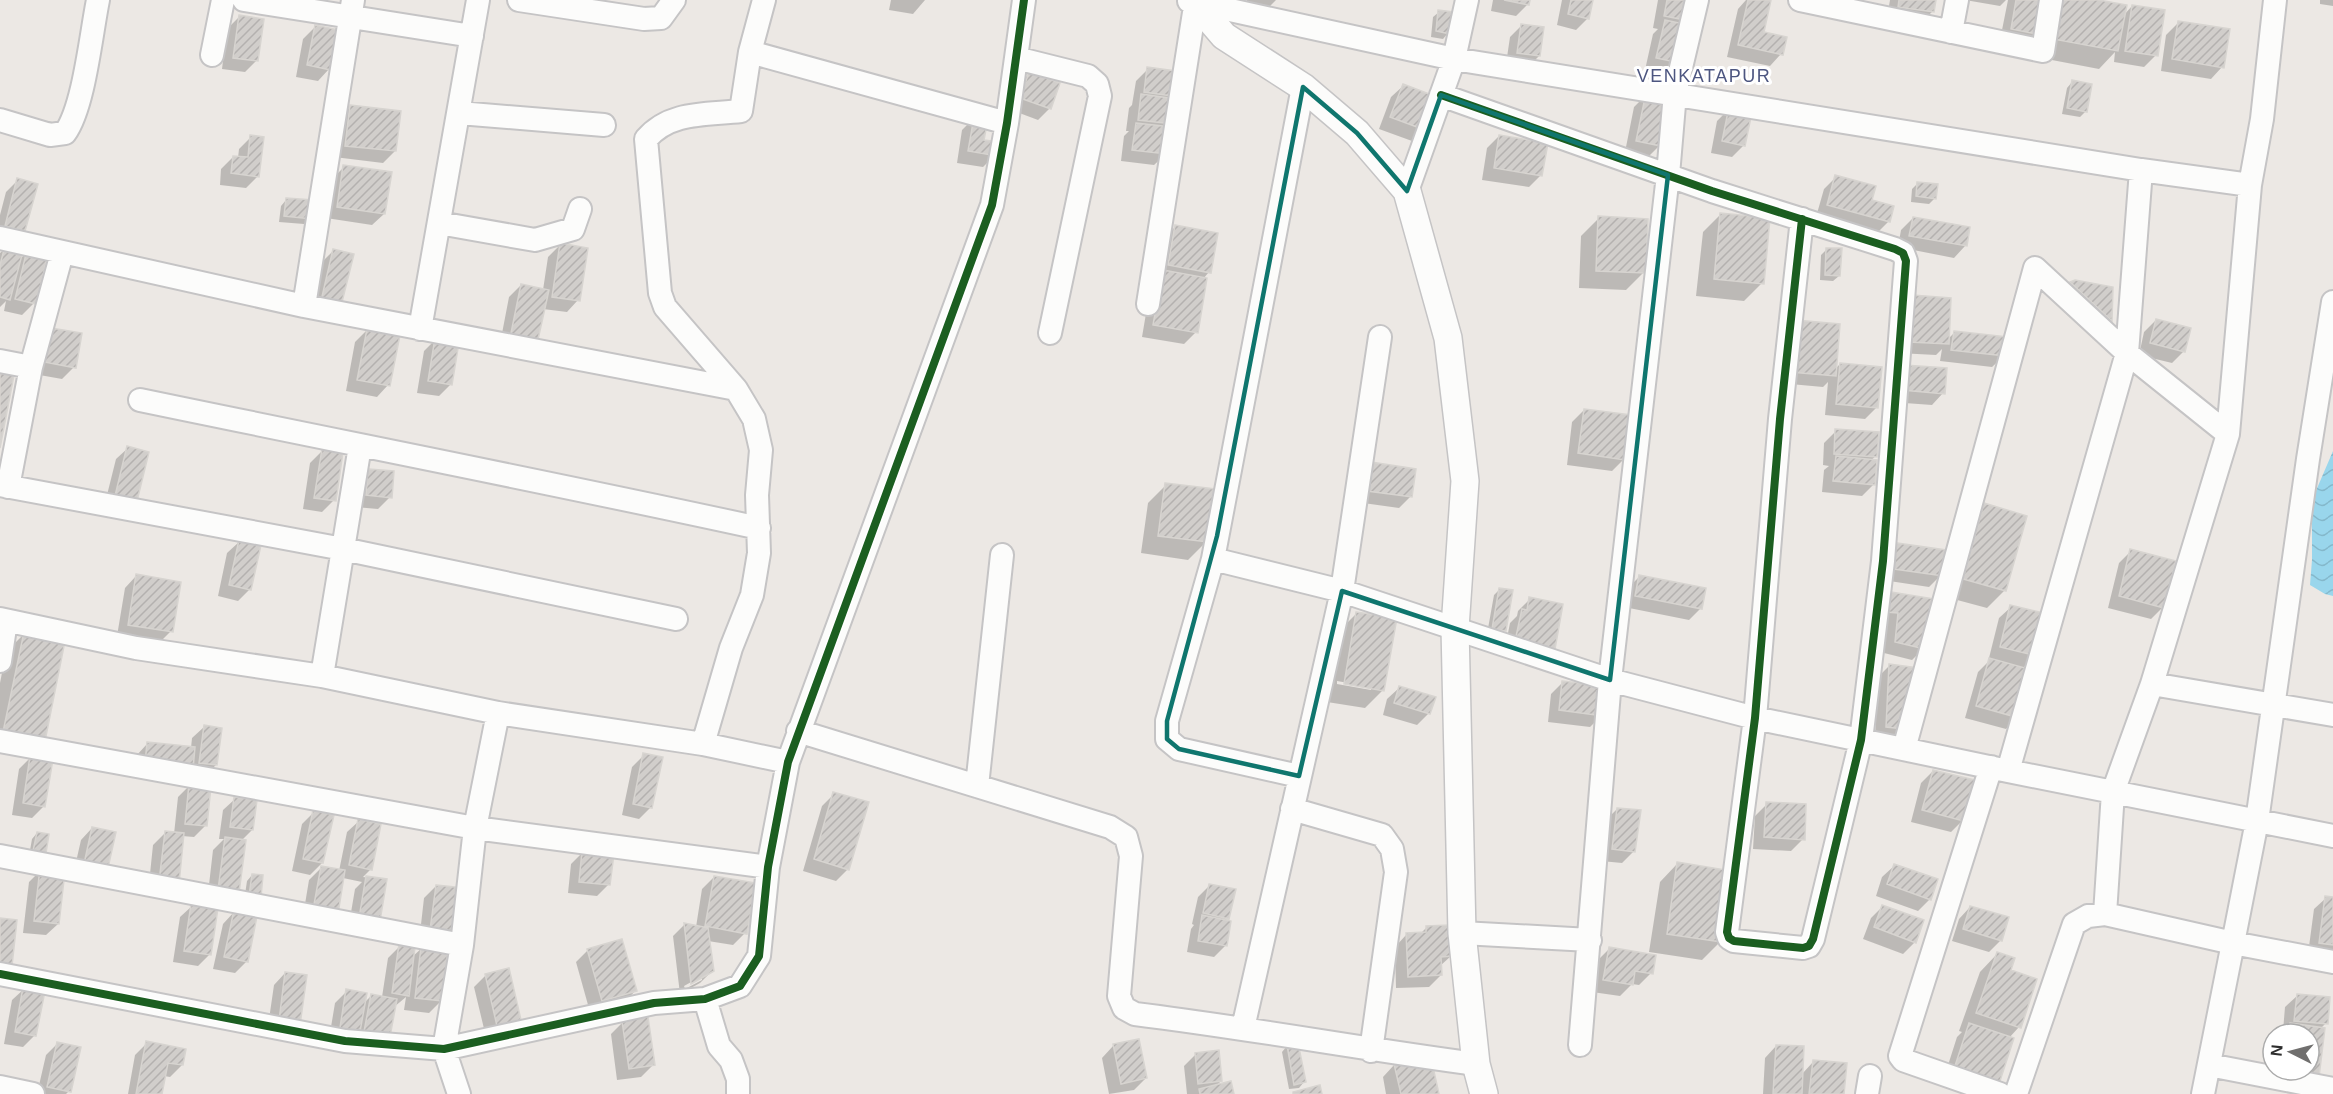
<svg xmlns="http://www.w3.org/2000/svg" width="2333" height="1094" font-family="Arial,sans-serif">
  <defs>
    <pattern id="water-waves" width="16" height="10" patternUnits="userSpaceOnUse" patternTransform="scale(1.5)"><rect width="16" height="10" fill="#99d6ec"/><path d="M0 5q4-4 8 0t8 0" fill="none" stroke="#84b8cb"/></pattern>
    <pattern id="building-hatch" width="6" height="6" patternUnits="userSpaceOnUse" patternTransform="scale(1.5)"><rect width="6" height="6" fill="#d1cecb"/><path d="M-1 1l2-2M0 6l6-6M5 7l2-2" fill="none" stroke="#b4b1af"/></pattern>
  </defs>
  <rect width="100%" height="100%" fill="#ece8e4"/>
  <path fill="url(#water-waves)" d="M2333,451v145l-8,-2 -15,-9 2,-25v-60z"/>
  <path fill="#0003" fill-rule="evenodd" d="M891,0h34l-12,14 -24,-4z
    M1247,0h29l-9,9 -21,-5z
    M1493,0h35v4l-12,12 -25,-5z
    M1562,0h30l-4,18 -12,12 -19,-5z
    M1658,0h29l-13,62 -12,12 -17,-4 8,-36 5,-5 -5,-1z
    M1746,0h17l-1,33 19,21 -11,12 -43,-9 11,-48z
    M1890,0h44l-2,12 -12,11 -33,-5z
    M1965,0h41l-6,6z
    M2008,0h34l-6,33 -12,12 -24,-5z
    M2091,0l32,16 9,-10 24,49 -12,12 -30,-5 1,-10 -16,17 -63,-12z
    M2320,0h13v6l-13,-2z
    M1439,12l9,21 -5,6 -12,-2 2,-20z
    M239,17l18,43 -12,12 -23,-3 5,-40z
    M2178,23l44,44 -11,12 -50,-8 5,-36z
    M1522,25l17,31 -12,12 -21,-4 4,-27z
    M315,27l14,42 -11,12 -22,-4 7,-38z
    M1148,69l33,4 -15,81 -12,11 -33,-4 3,-25 5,-5h-3l3,-23 3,-3 4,-24z
    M1029,74l21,34 -12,12 -29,-11 8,-23z
    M2072,82l14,29 -6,6 -18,-3 5,-26z
    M1403,86l20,43 -11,12 -33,-12 12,-32z
    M1646,95l14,50 -12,12 -23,-5 9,-45z
    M350,107l45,44 -12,12 -49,-6 4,-38z
    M1729,109l15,36 -12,12 -21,-4 6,-32z
    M974,118l8,23 13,14 -12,12 -26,-4 5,-33z
    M1499,136l42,39 -12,12 -47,-7 5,-32z
    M251,137l7,39 -12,12 -26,-3 1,-16 12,-12 5,1 1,-9z
    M344,167l40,47 -12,11 -46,-7 6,-39z
    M1836,177l34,24 19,20 -12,12 -61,-16 8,-28z
    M18,180l6,50 -12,12 -12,-3v-24l6,-23z
    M1918,183l17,15 -6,6 -18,-2 1,-13z
    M286,200l24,18 -6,6 -25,-2 2,-16z
    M1721,214l41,69 -18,18 -48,-5 7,-64z
    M1599,218l45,54 -18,18 -47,-2 2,-52z
    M1913,218l55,10 -3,18 -11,12 -56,-11 3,-17z
    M1175,227l34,45 -6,7 -7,53 -12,12 -42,-7 9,-53 12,-45z
    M560,245l18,55 -11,12 -24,-3 -44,40 10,-52 12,-12 22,5 5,-33z
    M6,248l14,11 8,-8 6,52 -12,12 -18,-4 2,-10 -6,6v-54z
    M1827,249l12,27 -6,5 -13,-1 1,-25z
    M334,250l6,55 -30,7 12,-50z
    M2076,281l35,7 -1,32 -11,11 -39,-36z
    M1900,309l48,30 6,-6 50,23 -12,11 -52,-6 2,-12 -6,6 -38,-2z
    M2156,320l28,31 -12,12 -33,-8 5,-23z
    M367,330l21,55 -11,12 -31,-6 9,-49z
    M1783,334l52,35 5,-5 37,43 -12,12 -40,-4 3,-33 -5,5 -44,-4z
    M33,340l41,27 -12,12 -34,-6z
    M435,340l16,44 -12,12 -22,-3 7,-42z
    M1893,378l50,15 -11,12 -41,-3z
    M1584,410l40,49 -12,12 -45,-6 5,-43z
    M1836,431l40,25 -6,5 4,23 -12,12 -40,-4 2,-22 5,-4 -6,-1 1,-22z
    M128,448l7,52 -31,7 12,-48z
    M322,451l12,49 -12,12 -19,-3 7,-46z
    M368,470l22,27 -12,12 -23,-2 1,-25z
    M1360,475l51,21 -12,12 -43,-6z
    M1166,485l40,57 -18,18 -47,-7 7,-50z
    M1984,505l21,85 -18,18 -41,-11 20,-74z
    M239,542l11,47 -12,12 -20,-5 9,-43z
    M2131,551l32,56 -12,12 -43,-11 11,-45z
    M1879,556l62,19 -12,12 -53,-8z
    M136,576l35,55 -12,12 -42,-7 8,-48z
    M1639,577l62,31 -12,12 -65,-13 3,-18z
    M1500,589l4,41 -5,6 -12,-2 7,-39z
    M1891,593l33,55 -12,12 -28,-7 3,-29 -12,-1 4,-18z
    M1530,599l23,49 -12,12 -37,-7 6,-30 7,-7 1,-5z
    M2011,607l25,48 -14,14 -5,48 -11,12 -41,-11 13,-46 13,-13 -2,-1 10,-40z
    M1357,613l26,77 -18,18 -38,-6 12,-71zM1337,681l34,6v3l-34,-6z
    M24,634l20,106 -18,18 -26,-6v-69l6,-31z
    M1890,665l13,63 -12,12 -16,-2 3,-61z
    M1563,682l39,33 -12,12 -42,-5 3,-28z
    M1399,688l30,25 -12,12 -34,-10 4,-16z
    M204,727l12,38 -12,11 -68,-20 11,-12 44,4 1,-10z
    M644,755l7,52 -12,12 -17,-4 10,-48z
    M31,757l13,49 -12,12 -20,-3 7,-46z
    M1933,771l30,49 -12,12 -40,-10 10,-39z
    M190,785l16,40 -12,12 -12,-1 -4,47 -30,10 5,-48 12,-12 9,1 4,-37z
    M834,794l14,75 -12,12 -33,-10 19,-65z
    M235,799l17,31 -11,11 -16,63 -18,-2 6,-52 11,-11h-5l4,-29z
    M1767,804l36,35 -12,12 -38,-2 2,-33z
    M1617,809l17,42 -12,12 -21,-2 4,-40z
    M314,812l8,51 -12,12 -18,-4 10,-47z
    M359,821l12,48 -8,8 23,3 -38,50 7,-41 7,-7 -19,-4 -41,44 7,-42 12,-12 18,3 8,-39z
    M92,828l22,5 -41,42 8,-35z
    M37,833l7,19 -5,6 -10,-2 3,-17z
    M582,853l27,31 -12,12 -29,-3 3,-29z
    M1677,864l43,78 -18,18 -53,-8 11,-70z
    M1894,866l36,33 -12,12 -42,-15 6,-19z
    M41,870l17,54 -12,11 -23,-2 6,-51z
    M252,875l10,1 -18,25 3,-20z
    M714,877l31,56 -12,12 -25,-4 4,30 -12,12 -20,11 -7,-58 12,-12 11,3 6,-38zM702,976v4l-17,9 -1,-3z
    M1210,885l18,33 -3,3 1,24 -12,12 -27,-5 4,-23 3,-4 -2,-1 6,-27z
    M436,886l26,4 -43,52 5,-44z
    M2326,898l7,1v59l-25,-4 6,-45z
    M192,906l18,48 -12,12 -25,-4 7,-45z
    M1883,906l32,36 -12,12 -40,-15 8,-21z
    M1970,907l31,33 -12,12 -37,-11 7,-22z
    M234,912l13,49 -12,12 -22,-4 10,-45z
    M1426,928l25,28 -11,10 1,9 -12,12 -33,1 -1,-41 11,-12 14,-1z
    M400,946l12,11 10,-9 19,53 -12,12 -25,-3 2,-13 -12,10 -7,35 -59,3 7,-42 12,-12 17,12 8,-8 10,2 6,-39z
    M1609,949l42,24 -12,12 -7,-1 -12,12 -28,-4 5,-31z
    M588,950l47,41 -11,12 -34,9 -14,-50z
    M1997,954l12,17 10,56 -10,11 -67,46 15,-47 5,-5 -3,-1 21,-59z
    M285,973l14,51 -32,9 7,-48z
    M486,975l33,45 -12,12 -21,5 -12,-50z
    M24,989l11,46 -12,12 -19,-3 8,-44z
    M2297,996l29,27 -6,6 -3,47 -42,-6h34v-36h-28l2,-3 2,-24z
    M623,1022l30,43 -12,12 -24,3 -6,-46z
    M58,1043l11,48 -3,3h-29l9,-39z
    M147,1043l35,22 -12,12 -6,-1 -3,18h-33l7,-39z
    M1113,1046l33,32 -12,12 -25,4 -7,-36z
    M1287,1046l17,36 -5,6 -10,1 -7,-37z
    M1776,1046l26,28 11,-12 30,32h-80l2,-36z
    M1196,1054l25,27 -6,6 17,7h-45l-3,-28z
    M1394,1065l44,29h-52l-3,-17z"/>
  <path fill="url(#building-hatch)" stroke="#d7d4d0" stroke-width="1.5" d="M1504,0h26l-1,5z
    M1571,0h22l-4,19 -21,-5z
    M1667,0h22l-4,20 -21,-4z
    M1748,0h23l-7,32 23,5 -4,18 -45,-10z
    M1899,0h37l-2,12 -36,-5z
    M2016,0h27l-6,34 -26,-5z
    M2060,0h39l28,5 -9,46 -65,-12z
    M2132,5l33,5 -7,46 -33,-5z
    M1438,10l15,2 -3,22 -14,-3z
    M239,15l25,4 -6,42 -25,-3z
    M1665,20l19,4 -8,38 -20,-4z
    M2178,21l52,8 -6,39 -52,-9z
    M1521,24l23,3 -4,29 -23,-3z
    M315,25l24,5 -8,40 -24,-5z
    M1147,67l36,5 -4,25 -35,-5z
    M1029,72l31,11 -9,26 -31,-11z
    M2072,80l20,4 -5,28 -20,-4z
    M1403,84l34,13 -12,33 -35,-13z
    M1646,93l25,5 -10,48 -25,-5z
    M1141,94l35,5 -3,25 -35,-4z
    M350,105l51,6 -5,40 -51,-5z
    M1729,107l23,5 -7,34 -23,-5z
    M974,117l14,2 -4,21 15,2 -2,14 -29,-5z
    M1136,123l35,4 -4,27 -35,-4z
    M250,135l14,2 -5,40 -28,-4 2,-17 15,1z
    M1499,135l49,8 -6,33 -48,-8z
    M343,165l49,7 -7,42 -48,-7z
    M1835,175l41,11 -4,14 22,6 -4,16 -63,-17z
    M17,178l21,6 -13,47 -20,-5z
    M1917,182l21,2 -2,15 -20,-3z
    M286,198l27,2 -1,19 -28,-3z
    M1720,213l50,5 -6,66 -50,-5z
    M1598,216l50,3 -2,54 -50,-2z
    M1913,217l57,10 -3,19 -58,-10z
    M1175,225l43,8 -7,40 -43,-8z
    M560,243l28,5 -8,53 -28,-4z
    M5,246l18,5 -13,49 -10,-3v-32z
    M1826,248h16l-2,28 -15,-1z
    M333,249l21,5 -13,52 -20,-5z
    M27,250l21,5 -12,49 -21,-5z
    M1163,270l44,8 -9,55 -45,-8z
    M2075,280l38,7 -1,34 -42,-39z
    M521,284l28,6 -12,54 -27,-6z
    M1912,295l39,3 -2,46 -40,-2z
    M2156,319l35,9 -6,24 -35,-9z
    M1795,320l45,4 -4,52 -46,-4z
    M45,327l37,6 -6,35 -37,-7z
    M367,329l33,6 -10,51 -33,-6z
    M1954,331l53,6 -2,19 -54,-6z
    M435,338l24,4 -7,43 -24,-4z
    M1840,363l42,4 -4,41 -42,-4z
    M1904,365l43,3 -2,26 -43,-4z
    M0,372l14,3 -14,73z
    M1584,409l47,6 -6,45 -47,-7z
    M1835,429l44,3 -2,25 -43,-3z
    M127,446l22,6 -12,49 -22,-5z
    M322,449l21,3 -7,49 -22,-3z
    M1836,456l41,4 -2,25 -42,-4z
    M1371,462l45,7 -4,28 -45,-6z
    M368,469l26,2 -2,27 -26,-3z
    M1165,483l50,6 -7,53 -50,-6z
    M1984,503l43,13 -21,75 -43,-12z
    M239,540l22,5 -10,45 -22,-5z
    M1890,542l56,8 -3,26 -56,-8z
    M2130,549l46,12 -12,47 -45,-12z
    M136,574l45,8 -8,50 -45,-7z
    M1639,575l67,13 -4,21 -67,-13z
    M1499,588l14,2 -7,41 -14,-2z
    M1891,592l50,8 -16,49 -30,-7 3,-29 -12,-1z
    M1529,597l34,7 -8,45 -40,-8 7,-32 5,1z
    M2010,605l38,9 -11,42 -37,-9z
    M1356,612l41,6 -13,73 -40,-7z
    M24,632l41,9 -20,100 -42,-9z
    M1989,658l43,12 -13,48 -43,-12z
    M1889,664l29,4 -14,61 -18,-2z
    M1562,681l45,5 -4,30 -44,-6z
    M1399,686l37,11 -6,17 -36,-11z
    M204,725l18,3 -5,37 -18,-2z
    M147,742l48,5 -2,22 -48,-5z
    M643,753l20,4 -11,51 -19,-4z
    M30,756l23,3 -8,48 -22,-4z
    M1933,770l42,10 -11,41 -42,-11z
    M189,784l22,2 -4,40 -22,-2z
    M833,792l36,10 -20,68 -35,-11z
    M234,797l23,3 -4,30 -23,-3z
    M1766,802l40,2 -1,36 -41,-3z
    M1617,808l24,2 -6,42 -23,-3z
    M313,810l21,5 -11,48 -20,-4z
    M358,819l23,5 -9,46 -23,-5z
    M92,827l24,5 -8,36 -24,-4z
    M165,831l19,2 -5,51 -20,-2z
    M37,832l12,2 -3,19 -13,-2z
    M225,837l21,3 -7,53 -21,-3z
    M582,851l32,3 -4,31 -31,-3z
    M1677,862l55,9 -11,71 -54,-8z
    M1894,864l44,15 -7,21 -44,-16z
    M321,866l24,4 -7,44 -25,-4z
    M40,868l25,3 -6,53 -25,-3z
    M252,874l11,1 -2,22 -12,-1z
    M366,876l21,3 -7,42 -21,-3z
    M714,876l42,7 -9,51 -42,-8z
    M1209,884l27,5 -7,30 -26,-6z
    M436,885l28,3 -7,46 -27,-4z
    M2325,896l8,1v48l-14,-2z
    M191,904l27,4 -7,47 -27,-4z
    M1882,905l42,15 -8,23 -42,-16z
    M1970,906l39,11 -7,24 -39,-12z
    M234,910l23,6 -9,46 -24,-5z
    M1202,915l29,6 -4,25 -29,-5z
    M0,918l17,2 -5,46 -12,-2z
    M684,923l24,5 6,43 -23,13z
    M1450,925l2,31 -11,1 1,18 -34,2 -2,-44 20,-1v-6z
    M622,939l15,52 -35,10 -15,-52z
    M399,944l16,3 -6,49 -17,-3z
    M421,947l27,3 -6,51 -27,-3z
    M1609,947l47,8 -3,19 -18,-3 -2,14 -30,-5z
    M1997,952l18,6 -4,12 26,9 -16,49 -45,-15z
    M509,968l12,52 -24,6 -12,-52z
    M285,972l22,3 -7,50 -21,-4z
    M23,987l22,4 -9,45 -21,-4z
    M346,989l21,4 -8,44 -20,-3z
    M371,994l26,5 -8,43 -26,-5z
    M2297,994l33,3 -2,27 -34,-3z
    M648,1017l7,48 -26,4 -7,-48z
    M1969,1023l45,15 -16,49 -45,-15z
    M2290,1023l35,5 -6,49 -36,-7h26v-36h-21z
    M1139,1039l8,39 -26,6 -8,-40z
    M146,1041l40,8 -3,16 -15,-2 -6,31h-26z
    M57,1042l24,5 -10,45 -24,-5z
    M1298,1043l8,39 -12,3 -7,-40z
    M1776,1045l28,1 -2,48h-29z
    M1219,1050l3,31 -24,3 -3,-31z
    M1813,1060l34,3 -3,31h-35z
    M1394,1064l39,3 6,27h-38z
    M1231,1081l3,13h-34l-1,-5z
    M1320,1085l2,9h-29v-2z"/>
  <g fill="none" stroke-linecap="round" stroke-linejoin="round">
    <g stroke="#c5c4c5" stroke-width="26">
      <path id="minor" d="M244,0l228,36
        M519,0l125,19 17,-1 13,-18
        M1800,0l243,51 8,-51
        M1189,1l265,58 687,111 109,15
        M1951,32l6,-32
        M750,52l257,71
        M212,55l11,-55
        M1016,58l72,18 9,8 3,12 -50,237
        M1303,87l-90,472 129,32 268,89 145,38 253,53 325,65
        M1441,95l271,96c61,19 122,39 183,58l8,4 3,8 -23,300 -22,179 -48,199 -4,7 -6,2 -69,-7 -5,-3 -2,-6 28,-214 25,-299 22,-200
        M459,113l145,12
        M0,120l50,15 15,-2c19,-26 26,-99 33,-133
        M1407,191l47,-132 13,-59
        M439,223l96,17 38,-11 7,-20
        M0,238l304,68 432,83
        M1148,304l48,-304
        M304,306l49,-306
        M420,329l58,-329
        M0,361l31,6 31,-114
        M140,400c207,43 413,83 619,128
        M0,485l343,64 333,70
        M8,487l23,-120
        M1213,559l-46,162v18l12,10 120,27
        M0,619l136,29 186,28 176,37 205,31 85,18
        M0,661l6,-40
        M322,676l38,-230
        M2152,684l181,31
        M798,731l312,96 16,10 5,19 -12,140 5,12 11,6c114,14 227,35 341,50
        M0,741l475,87 293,39
        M703,744l28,-96 21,-53 7,-42 -2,-58 4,-45 -7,-31 -18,-30 -71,-82 -5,-14 -14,-154c24,-28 60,-24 95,-28l9,-59 14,-52
        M1904,749l131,-481 92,85 101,81 22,-249 12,-66 13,-119
        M1991,767l-91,289 3,4 97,34
        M2008,771l119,-418 14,-183
        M977,786l25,-231
        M1292,809l90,26 10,14 4,23 -25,179
        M0,856l462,89
        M2105,914l8,-122 39,-108 76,-250
        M1462,933l128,7
        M0,974l345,67 99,8 210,-46 51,-4 35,-13 19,-30 9,-89 20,-105 204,-557 15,-82 17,-123
        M705,999l14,47 12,14 7,19v15
        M1243,1028l99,-437 38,-254
        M1580,1045l30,-365 58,-505 7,-82 22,-93
        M2209,1065l124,24
        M0,1087l33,7
        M459,1094l-15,-45 18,-104 13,-117 23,-115
        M1867,1094l3,-18
        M2016,1094l58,-170 14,-8 17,-2 128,29 24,-122 51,-362 25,-157
        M2203,1094l30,-151 100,19"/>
    </g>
    <g stroke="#c5c4c5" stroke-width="30">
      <path id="tertiary" d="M1193,0l31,36 79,51 54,46 50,58 41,147 17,143 -10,147 7,305 14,131 8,30"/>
    </g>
    <use href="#minor" stroke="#fcfcfb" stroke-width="22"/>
    <use href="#tertiary" stroke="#fcfcfb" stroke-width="27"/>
    <g stroke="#fff" stroke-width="11">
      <path id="cycleway" d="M1441,95l271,96c61,19 122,39 183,58l8,4 3,8 -23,300 -22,179 -48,199 -4,7 -6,2 -69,-7 -5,-3 -2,-6 28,-214 25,-299 22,-200
        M0,974l345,67 99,8 210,-46 51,-4 35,-13 19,-30 9,-89 20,-105 204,-557 15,-82 17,-123"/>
    </g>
    <use href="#cycleway" stroke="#1b5e20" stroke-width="8"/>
  </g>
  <path fill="none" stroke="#0f766e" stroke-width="4.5" stroke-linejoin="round" d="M1303,87l54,46 50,58 34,-96 227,80 -58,505 -268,-89 -43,185 -120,-27 -12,-10v-18l50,-185z"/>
  <g text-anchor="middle" stroke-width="6" stroke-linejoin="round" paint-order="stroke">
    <g font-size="18" letter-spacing="1.5" fill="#4d5680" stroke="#fff">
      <text x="1704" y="82">VENKATAPUR</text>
    </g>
  </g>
  <g transform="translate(2291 1052) rotate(276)"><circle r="28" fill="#ffffff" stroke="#ababab" stroke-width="1.5"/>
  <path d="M0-4.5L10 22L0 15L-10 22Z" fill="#706f6e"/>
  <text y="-9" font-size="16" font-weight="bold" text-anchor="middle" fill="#2e2e2e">N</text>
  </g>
</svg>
